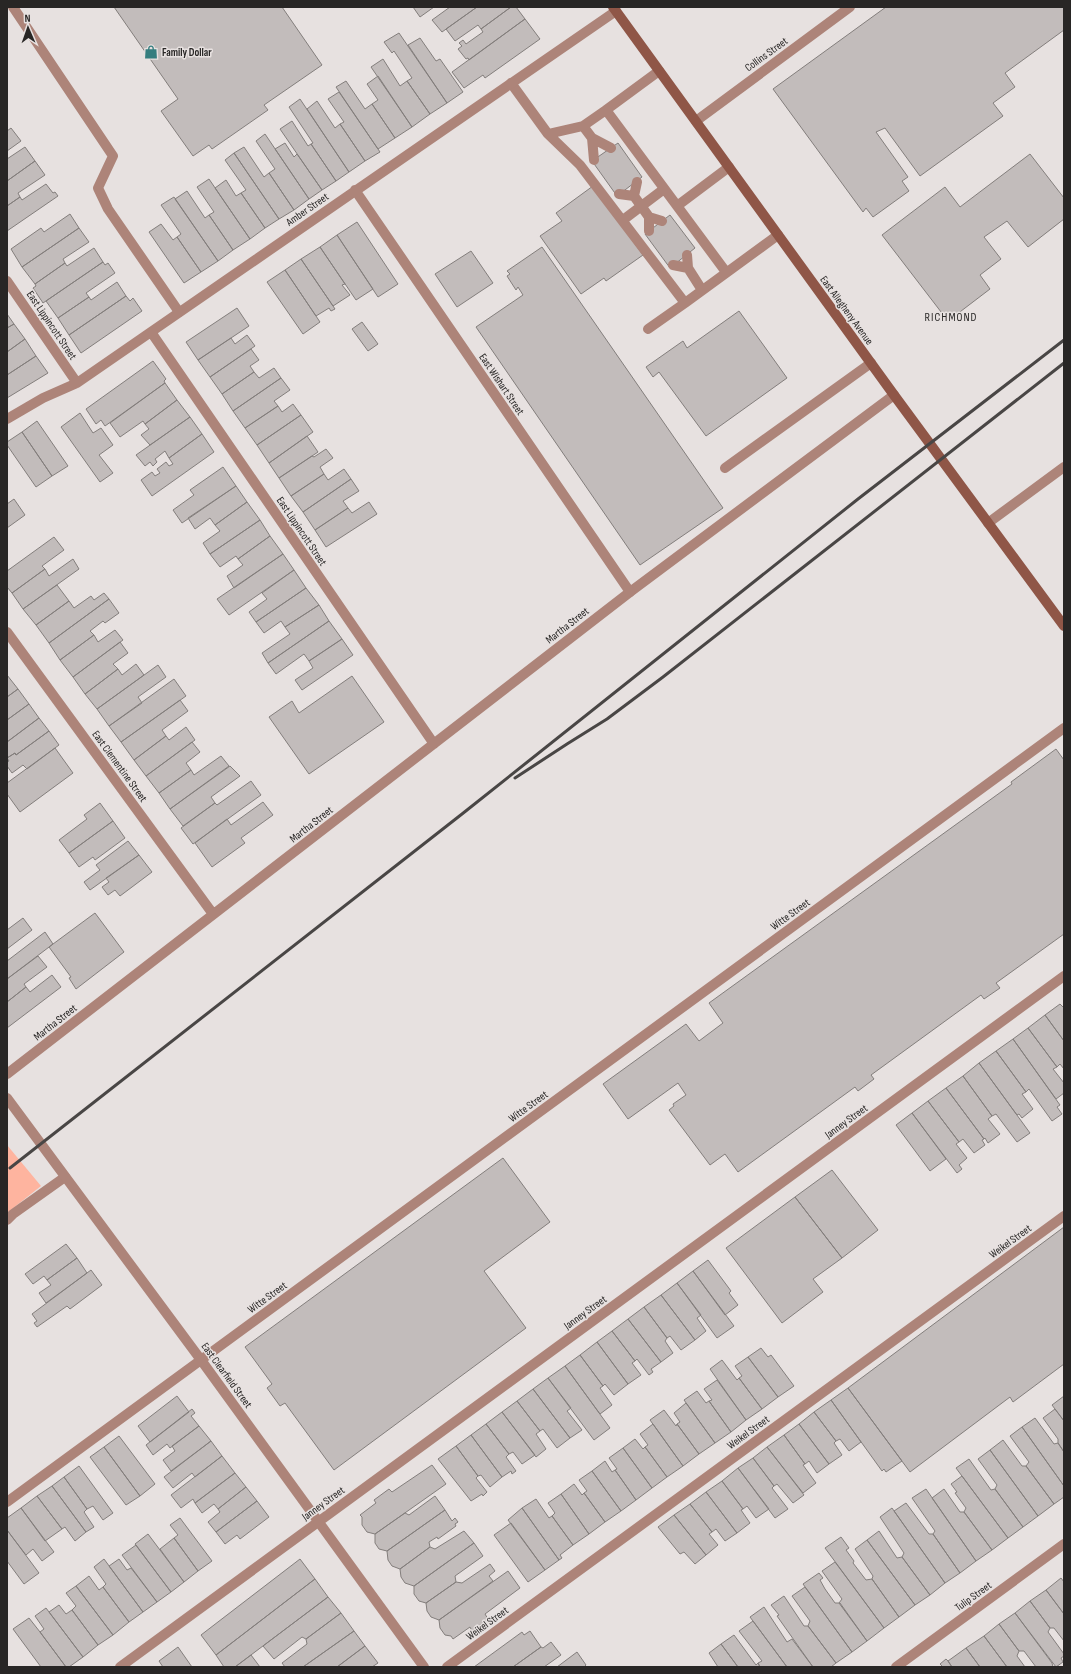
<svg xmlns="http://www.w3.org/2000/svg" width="1071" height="1674" font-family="'Sofia Sans Condensed',sans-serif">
  <rect width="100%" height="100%" fill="#e7e1e0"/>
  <path fill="#feb49f" d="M7,1145l34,41 -34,27z"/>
  <path fill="#c2bcbb" stroke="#837e7c" d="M114,7h168l40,58 -58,40 4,5 -56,39 -3,-4 -16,11 -32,-45 17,-12z
    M413,7h21l-14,10z
    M450,7h27l-35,25 -10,-12z
    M477,7h34l-30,22 -3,-4 -23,16 -9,-12z
    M511,7h5l9,12 -56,41 -1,-2 -2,1 -8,-10 4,-3 -3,-3 4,-3 3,4 17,-12 -2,-3z
    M886,7h178v23l-59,43 10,14 -22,16 10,13 -83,60 -35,-48 -9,4 32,45 -6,4 7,10 -36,26 -7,-9 -3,4 -90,-123z
    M525,19l15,20 -55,39 -2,-3 -19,13 -12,-16z
    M399,33l48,70 -17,11 -23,-33 5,-3 -18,-27 -2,2 -8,-11z
    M420,38l16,23 4,-2 23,33 -16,11 -39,-58z
    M383,59l17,27 7,-5 23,33 -18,13 -41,-60z
    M378,76l34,51 -17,11 -23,-34 6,-4 -11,-16z
    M346,81l19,28 7,-5 23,34 -17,11 -42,-62z
    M339,92l41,60 -15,9 -25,-37 4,-2 -16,-23z
    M300,99l49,73 -13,9 -25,-37 2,-1 -24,-36z
    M317,101l18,27 5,-4 25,37 -16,11 -42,-63z
    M292,121l16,25 3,-2 25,37 -14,9 -42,-61z
    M11,128l10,13 -14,10v-20z
    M265,134l44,65 -15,11 -25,-37 6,-4 -19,-28z
    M285,143l9,14 3,-3 25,36 -13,9 -34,-50z
    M618,143l24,34 -25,19 -25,-35z
    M25,147l10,14 -28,20v-22z
    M244,147l20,30 5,-4 25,37 -15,9 -45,-66z
    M234,153l45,66 -14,9 -24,-35 5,-3 -21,-30z
    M1030,154l34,44v21l-36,28 -21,-26 -23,16 17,22 -21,16 10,14 -42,32 -66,-86 63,-48 15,20z
    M35,161l10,14 -27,18 2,4 -13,9v-25z
    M209,179l41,60 -17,11 -24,-35 5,-3 -17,-25z
    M226,180l10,16 5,-3 24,35 -15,11 -35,-51z
    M46,184l7,9 2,-1 3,4 -51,35v-25l13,-9 2,3z
    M593,186l50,69 -37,26 -2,-3 -23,16 -41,-58 22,-15 -6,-8z
    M187,191l18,27 4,-3 24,35 -15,11 -43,-62z
    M174,197l44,64 -17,11 -24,-35 4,-3 -20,-29z
    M70,214l9,14 -57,39 -11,-18 30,-21 3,4z
    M670,215l25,33 -25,20 -25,-34z
    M357,222l41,62 -20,13 -41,-62z
    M161,224l12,16 4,-3 24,35 -17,11 -35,-51z
    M79,228l10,14 -26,17 2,4 -30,21 -13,-17z
    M337,235l36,54 -17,11 -36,-53z
    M320,247l25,37 -3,1 8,10 -17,11 -32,-47z
    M542,247l181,261 -83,57 -164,-238 47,-32 -5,-8 -2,3 -9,-14 3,-2 -3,-3z
    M94,248l9,14 -60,41 -10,-15 3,-2 -1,-2 30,-21 2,3z
    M471,251l22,32 -36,24 -22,-33z
    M301,259l32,47 2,3 -4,2 -2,-3 -13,8 -31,-46z
    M103,262l2,3 3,-2 7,10 -29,20 3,4 -31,21 -12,-17z
    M285,270l35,52 -17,12 -36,-52z
    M117,282l9,14 -57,39 -11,-17 31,-21 2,3z
    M126,296l4,5 3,-3 9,13 -61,42 -12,-18z
    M237,308l12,18 -51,34 -12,-18z
    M739,311l48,67 -81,58 -47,-64 -6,5 -7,-10 37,-26 4,7z
    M7,314l7,10 -7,4z
    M362,322l16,22 -10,7 -16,-22z
    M14,324l11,15 -18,13v-24z
    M247,335l8,11 -45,31 -12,-17 33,-22 4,6z
    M25,339l11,17 -29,19v-23z
    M251,349l8,11 -9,6 4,6 -32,22 -12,-17z
    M36,356l12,17 -41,25v-23z
    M153,361l13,18 -2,2 1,2 -60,43 -4,-6 -5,4 -10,-15z
    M274,368l7,10 -48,33 -11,-17 32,-22 5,6z
    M281,378l9,12 -16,11 4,5 -33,22 -12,-17z
    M165,383l12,17 -32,24 -2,-3 -23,16 -10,-14z
    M177,400l13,17 -40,28 -9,-10 8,-6 -4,-5z
    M293,404l8,11 -44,30 -12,-17 33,-22 4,6z
    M80,413l13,20 8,-5 12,17 -14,10 14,18 -13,9 -39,-55z
    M301,415l12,17 -44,31 -12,-18z
    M190,417l12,17 -33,24 -4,-7 -10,8 2,3 -4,4 -3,-4 -5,4 -9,-11z
    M37,421l31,45 -16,10 -30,-44z
    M22,432l30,44 -16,11 -29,-42v-3z
    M202,434l12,18 -62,44 -11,-16 11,-8 3,4 5,-3 -3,-4 9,-7 3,4 4,-2 -4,-6z
    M307,436l11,16 -39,26 -10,-15z
    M326,449l7,9 -13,9 4,7 -33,22 -12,-18 33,-22 2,1z
    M223,467l13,19 -54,37 -9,-13 21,-15 -4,-5z
    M344,469l7,10 -48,33 -12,-16 33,-22 4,6z
    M351,479l8,12 -16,10 5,7 -33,22 -12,-18z
    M236,486l11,16 -32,23 -5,-7 -15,11 -7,-11z
    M14,499l11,16 -18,13v-24z
    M247,502l13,18 -50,34 -7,-11 17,-12 -5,-6z
    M369,502l8,12 -51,33 -11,-17 33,-22 4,5z
    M260,520l10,16 -32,23 -2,-3 -16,11 -10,-13z
    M270,536l13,18 -49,34 -7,-12 16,-11 -5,-6z
    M54,537l10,13 -22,16 3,3 -33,24 -5,-6v-16z
    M283,554l11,16 -65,45 -12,-16z
    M73,559l6,10 -56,40 -11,-16 33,-24 4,7z
    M294,570l12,18 -50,34 -7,-10 18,-13 -5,-6z
    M57,585l12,16 -33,24 -13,-16z
    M306,588l13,17 -34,22 -4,-6 -17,12 -8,-11z
    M104,593l5,6 -60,44 -13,-18 33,-24 5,7 17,-12 3,4z
    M109,599l10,14 -14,10 -2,-2 -13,10 4,4 -34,25 -11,-17z
    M319,605l10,16 -61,42 -6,-10 28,-19 -5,-7z
    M329,621l13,18 -33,22 -5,-7 -28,20 -8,-11z
    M115,630l8,10 -50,37 -13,-17 34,-25 4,7z
    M342,639l11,16 -51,35 -7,-10 18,-12 -4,-7z
    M120,642l8,11 -15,11 5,5 -33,25 -12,-17z
    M136,664l8,11 -47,34 -12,-15 33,-25 4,6z
    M158,665l8,12 -28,20 4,6 -33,23 -12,-17z
    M7,675l11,14 -11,8z
    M352,676l32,46 -75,52 -40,-57 23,-16 7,12z
    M174,679l12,17 -65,46 -12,-16z
    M18,689l11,15 -22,16v-23z
    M180,700l8,11 -26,19 4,6 -32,24 -13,-18z
    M29,704l10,14 -32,24v-22z
    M39,718l10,13 -33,24 -1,-2 -8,5v-16z
    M186,727l9,13 -49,36 -12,-16 32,-24 3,4z
    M49,731l10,14 -32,24 -4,-4 -11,8 -5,-7v-4l2,-1 -2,-3 8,-5 1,2z
    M192,742l8,10 -14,11 5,7 -32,23 -13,-17z
    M55,748l18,25 -53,39 -13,-18v-11z
    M1056,749l8,11v174l-68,49 4,5 -16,11 -3,-4 -110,80 3,4 -16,12 -3,-4 -117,85 -13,-18 -15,11 -41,-55 5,-4 -1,-2 13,-9 -8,-12 -50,36 -25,-35 83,-60 13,17 24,-18 -14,-20 303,-219 -1,-2z
    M221,756l8,10 -59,43 -11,-16 32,-23 3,5z
    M230,766l10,10 -29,21 4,6 -32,23 -13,-17z
    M251,781l10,14 -68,49 -12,-16 34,-25 2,2z
    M263,802l10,13 -32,23 4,5 -33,24 -17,-24 32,-24 4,6z
    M100,803l13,18 -44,32 -10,-13 28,-21 -3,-4z
    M113,821l12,17 -30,22 -2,-3 -14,10 -10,-14z
    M128,841l11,14 -49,35 -6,-8 16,-12 -4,-5z
    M139,855l13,17 -32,24 -5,-6 -7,5 -6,-8 7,-5 -3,-4z
    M95,913l29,39 -48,37 -7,-11 2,-1 -22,-30z
    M23,918l9,12 -25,19v-19z
    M45,932l8,12 -46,35v-18z
    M38,956l9,11 -23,17 2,3 -19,15v-23z
    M52,975l9,12 -54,41v-26l19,-15 4,5z
    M1060,1004l4,4v33l-19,-26z
    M1045,1015l19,26v28l-4,-5 -3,3 -29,-39z
    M1028,1028l29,39 -4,2 11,14v10l-8,6 -43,-60z
    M1013,1039l47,66 -3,2 5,7 -10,7 -23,-32 -3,3 -30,-41z
    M996,1051l30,41 -4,2 11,15 -11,9 -3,-4 -2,1 -38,-52z
    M979,1063l51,70 -13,9 -21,-28 -4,2 -29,-40z
    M963,1076l29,40 -4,3 12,15 -12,9 -3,-5 -1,1 -38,-51z
    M946,1088l38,51 -2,1 3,5 -11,8 -11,-14 -4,3 -31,-41z
    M928,1101l31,41 -3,2 11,14 -8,7 3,4 -5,4 -45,-60z
    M912,1113l34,46 -16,12 -34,-46z
    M503,1158l47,64 -66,49 42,57 -192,142 -49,-67 -5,3 -13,-18 5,-4 -27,-37z
    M832,1170l46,60 -36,28 -47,-61z
    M795,1197l47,61 -29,21 10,13 -41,31 -56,-75z
    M1064,1227v137l-51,38 -3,-5 -100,75 -62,-84z
    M66,1244l11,14 -30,22 -3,-4 -11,8 -8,-10z
    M77,1258l10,15 -41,30 -7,-10 12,-8 -4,-5z
    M708,1260l23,31 -2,2 9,12 -13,10 -32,-44z
    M91,1270l11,15 -32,24 -3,-3 -30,21 -3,-4 3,-2 -5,-7z
    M693,1271l41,55 -17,12 -40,-55z
    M677,1283l24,32 -4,3 9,13 -11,9 -34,-45z
    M661,1295l34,45 -14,10 -11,-14 -3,2 -23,-31z
    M644,1307l23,31 -2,3 8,12 -12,9 -33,-43z
    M628,1319l33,43 -10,7 2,3 -4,3 -12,-16 -2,2 -23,-30z
    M612,1331l23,30 -3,2 9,12 -13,9 -31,-42z
    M597,1342l31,42 -14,11 -9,-11 -2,2 -23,-31z
    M761,1348l7,9 3,-2 23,31 -16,11 -30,-40z
    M580,1355l23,31 -3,2 12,17 -12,9 -35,-48z
    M748,1357l30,40 -16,12 -23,-31 3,-2 -7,-10z
    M722,1360l15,20 2,-2 23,31 -16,11 -36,-51z
    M565,1366l45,62 -16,12 -46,-62z
    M548,1378l23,30 -4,3 15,19 -12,8 -37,-49z
    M717,1380l29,40 -15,12 -22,-31 3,-1 -8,-11z
    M848,1388l54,73 -16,11 -2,-3 -2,2 -51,-71z
    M533,1389l37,49 -13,10 -14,-19 -3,2 -23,-30z
    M697,1391l9,12 3,-2 22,31 -16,11 -31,-43z
    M177,1396l12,16 -39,30 -12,-16z
    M1064,1396v25l-12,-16z
    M831,1400l30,42 -12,9 -9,-12 -4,2 -22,-29z
    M517,1401l23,30 -4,3 10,15 -10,8 -34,-45z
    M686,1403l29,40 -16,11 -22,-30 3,-2 -6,-9z
    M192,1409l3,4 -4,3 8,10 -29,22 -3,-4 -14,11 -7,-10z
    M1055,1409l9,12v31l-6,-9v-4l-15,-21z
    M664,1410l12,16 1,-2 22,30 -16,12 -33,-46z
    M502,1412l33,43 -13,9 -9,-12 -4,2 -23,-30z
    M814,1412l22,29 -2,2 8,12 -13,9 -30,-40z
    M1035,1418l19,26 4,-1 6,9v34l-42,-59z
    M486,1424l23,30 -3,3 10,14 -4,3 -1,-3 -9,6 -31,-42z
    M653,1424l30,42 -16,11 -22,-30 3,-2 -8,-11z
    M799,1424l30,40 -12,9 -8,-12 -4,3 -21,-29z
    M199,1426l12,15 -40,30 -8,-11 12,-9 -3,-5z
    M1022,1427l42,59v11l-10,7 -28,-38 3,-4 -19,-26z
    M471,1435l31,42 -12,10 -9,-12 -3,1 -22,-30z
    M784,1435l21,29 -2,1 13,18 -13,10 -36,-46z
    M119,1436l36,48 -15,12 -36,-49z
    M635,1439l8,10 2,-2 22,30 -15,11 -29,-40z
    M1003,1440l19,26h4l28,38 -16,12 -48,-66z
    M211,1441l11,15 -27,21 -3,-4 -19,15 -9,-11z
    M456,1446l22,30 -2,2 11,14 -4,4 -1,-2 -11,7 -33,-42z
    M104,1447l36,49 -14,9 -36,-48z
    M767,1447l37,48 -11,8 -16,-19 -3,2 -21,-28z
    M623,1448l29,40 -16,12 -21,-30 2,-1 -8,-11z
    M990,1450l48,66 -15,11 -28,-38 2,-4 -19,-26z
    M222,1456l13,17 -40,30 -2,-4 -12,9 -10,-13z
    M753,1458l21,28 -2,2 16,21 -13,9 -37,-50z
    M969,1459l22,31 4,-1 28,38 -15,11 -52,-70z
    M605,1461l7,11 3,-2 21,30 -15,11 -29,-40z
    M432,1465l14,19 -71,50 -8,-2 -5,-7v-8l-2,-2 16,-12 -2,-3 15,-11 3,3z
    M79,1466l34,47 -10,7 -10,-14 -6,3 -23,-32z
    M738,1468l31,41 -13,9 -9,-12 -4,3 -21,-28z
    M592,1471l29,40 -16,11 -21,-29 3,-2 -8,-11z
    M235,1473l11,14 -28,22 -4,-5 -12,9 -7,-10z
    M962,1476l46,62 -16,12 -28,-38 2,-4 -11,-15 2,-1 -6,-8z
    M64,1477l23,32 -3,3 10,15 -8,5 -34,-46z
    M722,1481l21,28 -2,1 9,13 -13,10 -31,-41z
    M574,1484l8,11 2,-2 21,29 -16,12 -28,-40z
    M52,1486l34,46 -11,9 -10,-14 -3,2 -25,-33z
    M246,1487l11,14 -41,31 -8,-10 12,-10 -2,-3z
    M926,1489l50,72 -16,12 -27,-39 2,-3 -23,-33z
    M944,1489l16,23h4l28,38 -16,11 -44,-63z
    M706,1492l31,41 -12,8 -9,-12 -4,3 -22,-28z
    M561,1494l28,40 -16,11 -21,-29 3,-3 -7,-10z
    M37,1496l25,33 -17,12 -24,-33z
    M435,1496l10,14 -58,41 -8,-2 -4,-6v-9l30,-21 4,2z
    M536,1499l13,19 3,-2 21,29 -13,10 2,3 -3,2 -37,-52z
    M257,1501l12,16 -29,22 -3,-4 -12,9 -9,-12z
    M906,1503l23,31h4l27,39 -15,10 -51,-72z
    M690,1504l22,28 -3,2 9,11 -12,10 -32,-40z
    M21,1508l33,44 -12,9 -9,-12 -7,6 -19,-25v-12z
    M522,1508l37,52 -14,10 -37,-50z
    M892,1508l53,75 -15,12 -28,-38 2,-4 -24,-36z
    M445,1510l7,11 3,-3 3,4 -3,2 1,2 -18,13 -1,-2 -8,5 1,5 -30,22 -8,-3 -4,-6 -1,-9z
    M674,1515l32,40 -11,9 -11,-12 -4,2 -22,-27z
    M180,1518l32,43 -14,10 -24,-33 4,-3 -8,-10z
    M511,1523l34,47 -17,12 -34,-47z
    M7,1530l32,43 -15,11 -17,-23z
    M464,1531l10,12 -60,43 -9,-3 -4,-6 -1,-8 30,-22 5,2z
    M879,1531l18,27 5,-1 28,38 -15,10 -48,-65z
    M148,1534l36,48 -13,10 -36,-48z
    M841,1537l8,11 -3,2 8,11 -1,2 13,17 6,-1 27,38 -15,11 -59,-80z
    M174,1538l24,33 -14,11 -24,-33z
    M867,1540l48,65 -16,12 -27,-38 1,-3 -18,-27z
    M474,1543l9,13 -28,20 1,6 -30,21 -7,-2 -5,-7v-8z
    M136,1545l35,47 -14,10 -35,-47z
    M104,1559l39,53 -14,10 -26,-35 3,-3 -12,-17z
    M119,1559l8,11 4,-2 26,34 -14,10 -34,-46z
    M300,1559l15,20 -99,76 -15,-20z
    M835,1562l49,66 -17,13 -28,-38 3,-4 -20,-28z
    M490,1564l5,7 -6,5 4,5 -54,39 -8,-3 -4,-6 -1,-8 30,-21 6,1z
    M508,1571l12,17 -35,26 3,5 -16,12 -2,-4 -17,12 -2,-3 -6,-1 -5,-7 -1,-8z
    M819,1573l4,5 -3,2 5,9 10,14h5l27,38 -15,11 -49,-68z
    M89,1576l10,14 4,-3 26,35 -16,13 -37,-49z
    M1061,1578l3,4v32l-18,-24z
    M315,1579l13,18 -93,70h-11l-8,-12z
    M76,1586l37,49 -15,10 -26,-35 4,-4 -10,-13z
    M805,1587l47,65 -16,11 -28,-37 2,-5 -18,-25z
    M1046,1590l18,24v27l-10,-13h-4l-20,-27z
    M784,1596l20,30h4l28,37 -5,4h-18l-36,-51 2,-1 -8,-10z
    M328,1597l13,16 -35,26 -4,-2 -28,22 -11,-13z
    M1030,1601l20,27 -2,4 16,22v2l-3,2 2,4 -7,5 -41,-54z
    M59,1605l7,9 6,-4 26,35 -15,12 -34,-45z
    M764,1607l23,35 5,-3 21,28h-26l-37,-50z
    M46,1608l37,49 -14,10h-3l-26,-35 4,-3 -9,-13z
    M341,1613l13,18 -51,36h-18l-3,-4 25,-19 -1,-5z
    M1015,1613l37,50 1,4h-17l-12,-16h-5l-20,-27z
    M29,1618l11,14 26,35h-25l-28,-38z
    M753,1621l34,46h-27l-2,-4 4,-2 -23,-30z
    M999,1624l20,27 -2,5 8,11h-18l-23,-31z
    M354,1631l11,15 -28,21h-34z
    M530,1631l11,16 -28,20h-39l48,-35 2,3z
    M734,1635l22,30 2,-2 2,4h-22l-17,-23z
    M984,1636l23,31h-27l-14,-19z
    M551,1642l10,13 -17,12h-31l28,-20 2,1z
    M721,1644l17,23h-20l-9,-14z
    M365,1646l13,17 -6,4h-35z
    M178,1647l14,20h-29l-4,-6z
    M966,1648l14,19h-28l-4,-6z
    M577,1652l9,13 -2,2h-27z
    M251,1655l9,12h-25z
    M946,1659l2,2 4,6h-11l1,-1 -2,-2z"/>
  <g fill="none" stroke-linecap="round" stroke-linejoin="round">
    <path stroke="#ad8479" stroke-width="10" d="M13,7l100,149 -15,32 10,21 71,103
      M659,71l-53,39 120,162
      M511,83l37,51 32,31 105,138 93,-68
      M583,126l9,12 19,10
      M548,134l35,-8 23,-16
      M592,138l2,22
      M637,182l-3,14 15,21 13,4
      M619,194l15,2
      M677,206l52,-39
      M623,220l41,-31
      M649,231v-14
      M687,255l1,13 14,22
      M673,265l15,3
      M648,329l37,-26
      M725,468l146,-105
      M988,523l76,-56
      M630,592l264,-197
      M7,1220l6,-6 52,-37"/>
    <path stroke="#ad8479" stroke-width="10" d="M696,121l154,-114
      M7,281l70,102
      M151,332l283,412
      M7,419l36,-21 34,-15 539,-372
      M7,632l206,282
      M7,1074l623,-482 -275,-402
      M7,1098l194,262 223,307
      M7,1502l1057,-774
      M120,1667l944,-691
      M447,1667l617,-451
      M896,1667l168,-123"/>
    <path stroke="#8f5647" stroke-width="10" d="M613,7l281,388 170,231"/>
    <path stroke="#494645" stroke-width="3" d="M515,778l52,-34 40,-25 56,-42 401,-314
      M10,1168l452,-354 396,-315 206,-159"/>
  </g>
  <defs>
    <g id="shop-bare" transform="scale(1.08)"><path d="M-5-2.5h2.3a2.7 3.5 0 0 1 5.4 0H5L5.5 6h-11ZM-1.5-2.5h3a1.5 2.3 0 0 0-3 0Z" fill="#357e7f" stroke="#e7e1e0" stroke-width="2.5" paint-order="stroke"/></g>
  </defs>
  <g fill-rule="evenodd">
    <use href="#shop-bare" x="151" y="52"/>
  </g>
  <g text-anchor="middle" stroke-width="3" stroke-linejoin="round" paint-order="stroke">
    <g font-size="11" font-weight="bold" fill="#282625" stroke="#e7e1e0" text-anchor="start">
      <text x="162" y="56">Family Dollar</text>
    </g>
    <g font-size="11" fill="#282625" stroke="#e7e1e0">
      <text transform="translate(766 54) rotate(-36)" y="4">Collins Street</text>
      <text transform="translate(307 209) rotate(-35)" y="4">Amber Street</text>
      <text transform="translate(847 310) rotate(54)" y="4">East Allegheny Avenue</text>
      <text transform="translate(52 325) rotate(56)" y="4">East Lippincott Street</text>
      <text transform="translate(502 384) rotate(56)" y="4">East Wishart Street</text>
      <text transform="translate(302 531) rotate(56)" y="4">East Lippincott Street</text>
      <text transform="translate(567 625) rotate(-38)" y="4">Martha Street</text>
      <text transform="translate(120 766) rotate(54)" y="4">East Clementine Street</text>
      <text transform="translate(311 824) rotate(-38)" y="4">Martha Street</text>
      <text transform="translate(790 914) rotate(-36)" y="4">Witte Street</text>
      <text transform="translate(55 1022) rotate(-38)" y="4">Martha Street</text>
      <text transform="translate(528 1106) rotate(-36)" y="4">Witte Street</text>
      <text transform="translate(846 1121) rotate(-36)" y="4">Janney Street</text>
      <text transform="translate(1010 1241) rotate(-36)" y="4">Weikel Street</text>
      <text transform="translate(267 1297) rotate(-36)" y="4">Witte Street</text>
      <text transform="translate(585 1312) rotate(-36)" y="4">Janney Street</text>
      <text transform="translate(227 1375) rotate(54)" y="4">East Clearfield Street</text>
      <text transform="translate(748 1432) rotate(-36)" y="4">Weikel Street</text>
      <text transform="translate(323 1503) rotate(-36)" y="4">Janney Street</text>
      <text transform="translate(973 1596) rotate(-36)" y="4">Tulip Street</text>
      <text transform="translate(487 1623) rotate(-36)" y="4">Weikel Street</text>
    </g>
    <g font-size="12" letter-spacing="1" fill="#282625" stroke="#e7e1e0">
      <text x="951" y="321">RICHMOND</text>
    </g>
  </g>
  <rect width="1071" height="1674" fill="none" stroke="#282625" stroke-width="16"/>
  <g transform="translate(28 28) rotate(358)" stroke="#e7e1e0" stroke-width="3" paint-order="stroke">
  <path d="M0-3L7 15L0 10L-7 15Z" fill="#282625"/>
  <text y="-6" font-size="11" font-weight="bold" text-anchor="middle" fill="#282625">N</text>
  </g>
</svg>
